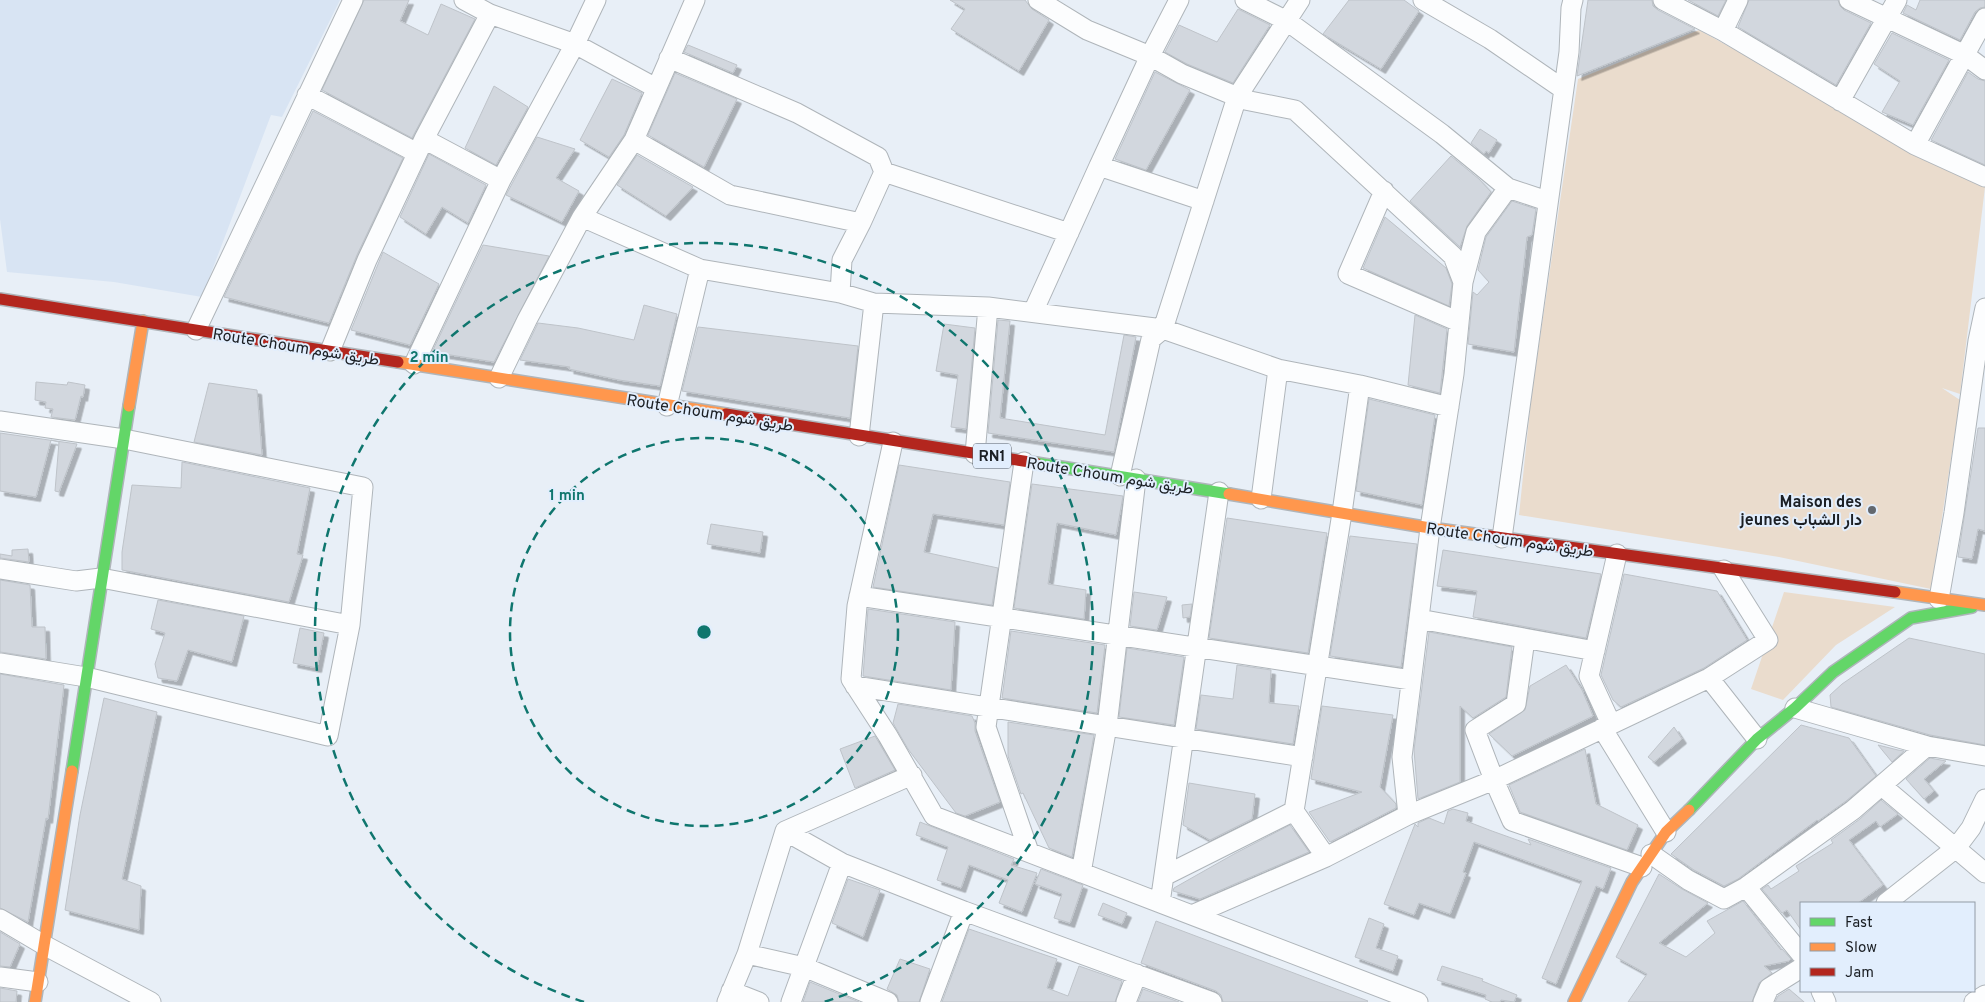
<svg xmlns="http://www.w3.org/2000/svg" width="1985" height="1002" font-family="Overpass,Vazirmatn,sans-serif">
  <defs>
    <filter id="shadow"><feDropShadow dx="4.5" dy="4.5" stdDeviation="0" flood-color="#0004"/></filter>
  </defs>
  <rect width="100%" height="100%" fill="#e8eff7"/>
  <path fill="#d8e4f3" d="M0,0h340l-58,117 -11,-2 -69,182 -88,-15 -107,-10 -7,-53z"/>
  <path fill="#eadccd" d="M1699,30l286,157 -25,207 -18,-6 18,12 -29,189 -152,-32 -260,-42 12,-116 47,-320z
    M1784,592l111,15 -59,38 -53,55 -32,-11z"/>
  <path fill="#d2d7de" stroke="#bec3c9" filter="url(#shadow)" d="M364,0h45l-9,21 28,14 13,-31 34,15 -63,119 -90,-48z
    M950,0h75l7,9 17,11 -30,51 -68,-42 14,-20z
    M1349,0h55l15,11 -38,58 -58,-35z
    M1588,0h64l1,6 5,4 37,19 -118,47z
    M1688,0h38l-8,16z
    M1749,0h89l2,6 4,4 27,13 -35,62 -98,-58z
    M1920,0h65v7l-5,1 -5,4 -15,28 -57,-27 4,-8 9,5z
    M1238,9l32,16 -37,58 -46,-19 -22,-12 14,-27 38,17z
    M1892,33l57,27 -36,65 -31,-13 18,-31 -26,-17z
    M688,45l49,20 -4,8 -49,-21z
    M1155,72l35,18 -44,80 -31,-11z
    M1968,72l10,7 7,2v84l-54,-25z
    M675,73l62,26 -33,68 -56,-32z
    M612,79l30,14 -18,42 -15,22 -29,-17z
    M494,86l34,21 -32,58 -31,-17z
    M313,111l90,47 -46,97 -28,68 -105,-26z
    M1480,129l17,11 -8,13 -3,-2 -2,3 -13,-11z
    M537,137l38,12 -19,29 23,13 -17,31 -56,-27z
    M429,154l57,31 -18,38 -26,-16 -16,27 -26,-17z
    M637,155l56,32 -27,29 -49,-31z
    M1451,156l28,23 12,13 -24,34 -7,21 -50,-46z
    M1512,201l24,8 -4,26 -5,2 -13,115 -46,-8 5,-52 4,3 12,-13 -11,-12 8,-33z
    M1385,217l61,51 6,16 -3,22 -86,-38z
    M483,245l66,11 -55,106 -62,-10z
    M383,252l56,32 -29,61 -59,-15z
    M644,305l33,9 -17,72 -41,-6 -50,-11 1,-2 -50,-7 18,-37 40,5 56,12z
    M1415,315l32,14 -7,64 -32,-8z
    M998,320l12,1 -10,97 105,17 19,-100 12,2 -22,115 -126,-19z
    M944,324l31,4 -9,101 -15,-2 7,-52 -22,-4z
    M698,327l160,19 -8,72 -168,-27z
    M36,382l31,3 1,-3 17,3 -2,12 -2,-1 -6,24 -24,-3 2,-8 -8,-1 1,-6 -11,-2z
    M209,383l48,7 5,65 -68,-13z
    M1369,399l66,16 -13,90 -66,-14z
    M1978,428h7v103l-7,-2 -6,30 -14,-2z
    M0,433l77,11 -18,48 -4,-1 4,-49 -8,-2 -15,57 -36,-6z
    M182,462l128,26 -13,66 6,1 -14,47 -167,-32v-18l10,-67 49,3z
    M899,465l111,17 -6,43 -71,-11 -9,38 74,16 -6,37 -119,-18z
    M1032,484l91,12 -7,39 -59,-12 -9,61 38,6 -2,29 -70,-11z
    M1227,518l100,15 -19,120 -99,-15z
    M711,524l52,8 -3,21 -53,-9z
    M1350,536l67,8 -16,123 -71,-11z
    M28,549l1,13 -29,-4v-4l12,2v-6z
    M1443,550l158,24 -15,64 -113,-21 4,-26 -40,-5z
    M1624,574l93,17 30,49 -43,28 -83,39 -8,-7 -12,-25z
    M0,580l30,5 2,42h13l1,32 -46,-7z
    M1134,592l33,5 -10,33 -27,-4z
    M158,600l86,16 -12,46 -44,-12 -11,31 -19,-3 -3,-14 10,-31 -14,-4z
    M1192,604l-2,13 -7,1 -1,-13z
    M868,609l87,13 -4,68 -88,-14z
    M300,628l24,5 -7,35 -24,-5z
    M1011,631l94,14 -8,68 -95,-15z
    M1429,632l83,15 -6,50 -33,21 -13,-12v76l-42,17 -4,-49z
    M1909,638l76,16v91l-55,-10 -99,-28 -1,-12 12,-11z
    M1127,648l57,9 -10,68 -55,-8z
    M1237,665l34,5 -2,33 30,3 -6,38 -97,-15 5,-34 32,4z
    M1566,665l16,25 11,26 -81,40 -23,-22 36,-24 5,-24z
    M0,674l64,11 -16,134 -2,-1 -18,104 -28,-14z
    M104,698l53,14 -35,167 19,7 -2,44 -74,-20 15,-95z
    M898,704l74,12 3,7v8l25,71 -35,14 -9,-3 -48,-64 -15,-26z
    M1322,706l71,9 -13,72 16,17v4l-66,34 -21,-30 53,-20 -51,-13z
    M1008,722l86,13 -22,122 -23,-9 -26,-55 -2,1 -13,-38z
    M1801,725l48,13 27,38 -30,25 -28,20 -1,-1 -79,59 -14,7 -30,-16 -23,-16z
    M1674,727l8,12 -28,23 -6,-5z
    M875,736l20,34 -40,18 -15,-39z
    M1878,745l20,5 6,1 -12,11z
    M1585,749l11,55 42,21 -11,25 -107,-38 -11,-27z
    M1930,758l16,3 -22,18 10,12 -10,8 -18,-20z
    M1189,783l66,11 -3,25 -42,21 -27,-15z
    M1881,800l17,14 -18,13 -4,-6 -27,19 34,45 -25,18h-57v27l-14,-20 -5,3 -20,-24 6,-4 3,4 28,-18 -3,-5 37,-23 -2,-3 29,-21z
    M1453,809l15,4 -2,8 26,10 39,14 -3,-6 83,29 -8,21 -7,-3 -40,98 -14,-6 40,-97 -108,-39 -11,30 3,1 -16,41 -31,-11 -5,12 -30,-11 31,-80 3,3v-4l11,-5 15,6 4,-13z
    M920,822l94,37 -3,6 26,8 -15,39 -23,-9 9,-23 -39,-15 -8,23 -24,-8 11,-33 -32,-12z
    M1290,825l19,27 -109,47 -27,-8 1,-3 60,-34z
    M1041,869l42,16 -13,38 -16,-5 8,-24 -27,-10z
    M1659,874l23,15 26,14 -49,40 27,14 29,-24 -8,-12 36,-20 38,49 1,-1 9,10 -2,2 -25,5 8,7 -13,10 -7,19h-124l19,-28 -31,-17z
    M848,879l32,11 -17,47 -31,-14z
    M1103,903l24,10 -5,11 -24,-9z
    M1369,918l15,6 -8,24 22,8 -5,15 -38,-14z
    M1156,921l212,80 -1,1h-144l-2,-7 -5,-4 -75,-28z
    M969,929l88,30 -10,29 21,8 11,-30 43,15 -7,21h-173z
    M0,932l20,12 -10,23 -10,-1z
    M900,959l30,10 -11,33h-20l-2,-7 -10,-6z
    M1442,966l41,13 -1,2 35,14 -3,7 -13,-2 -1,2h-8l-7,-3 1,-4 -49,-15z
    M810,982l49,20h-56z
    M0,988l17,3 -1,11h-16z
    M1143,989l36,13h-41z
    M1789,989l15,13h-29l3,-6z"/>
  <g fill="none" stroke-linecap="round" stroke-linejoin="round">
    <g stroke="#afb5ba" stroke-width="21">
      <path id="street" d="M1038,0l49,30 63,26 32,18 63,26 50,10 158,146 10,26 -9,92 -24,154 -28,229 6,58
        M1245,0l42,21 155,113 66,54
        M1423,0l67,39 73,50
        M1663,0l60,31 192,114 70,32
        M1849,0l116,55 20,15
        M490,14l85,30 81,44
        M1723,31l15,-31
        M669,58l128,55 81,44 6,15 185,61
        M307,95l110,58
        M1840,101l57,-101
        M424,139l77,41
        M634,140l61,-140
        M1915,145l70,-127
        M1099,166l51,-110 29,-56
        M1384,191l-36,83 111,48
        M582,217l52,-77 96,55 131,28 -19,37 -2,33
        M861,223l23,-51
        M1463,282l13,-50 32,-44 39,13
        M1033,312l66,-146 105,35
        M196,330l157,-330
        M330,351l37,-91 57,-121 66,-125 -26,-14
        M414,364l87,-184 74,-136 21,-44
        M1278,369l82,16 -18,128 -48,298 32,46
        M499,378l28,-58 55,-103 118,52
        M1360,385l89,22
        M667,406l33,-137 140,24 34,10
        M0,421l124,18 239,48 -13,138
        M859,436l15,-133 114,4
        M893,442l-36,164 -6,73 37,57 46,80 484,186
        M975,454l13,-147 175,22 115,40 -17,130
        M1024,462l-38,265 43,125
        M1120,476l31,-137 12,-10 74,-232 63,-97
        M1502,538l67,-486 2,-44 2,-8
        M0,569l76,12 25,-3 249,47 -22,111 -242,-59 -86,-14
        M859,596l552,84
        M1939,599l15,-86 24,-172 7,-33
        M1419,619l176,32
        M1525,639l-9,65 -41,26 19,50 18,41 130,46
        M1709,678l48,61
        M855,686l448,71
        M1795,708l132,38 58,10
        M1611,724l-22,-48 28,-122
        M1602,728l64,104
        M1882,786l103,87
        M785,831l127,-56
        M1651,854l37,26 36,19 22,-12 107,-77 74,-64
        M1081,873l26,-147 29,-247
        M1164,876l130,-65
        M1746,887l55,67
        M1160,903l59,-411
        M1886,903l70,-55 15,-20 14,-29
        M1192,915l134,-58 82,-42 86,-35 215,-102 59,-38 -44,-70
        M0,919l44,26 107,57
        M747,954l38,-123 57,32 122,48 248,91
        M0,977l38,5
        M731,991l28,11
        M1821,991l5,11
        M727,1002l20,-48 57,13 84,35
        M791,1002l51,-139
        M930,1002l34,-91
        M1126,1002l11,-28
        M1763,1002l6,-14 32,-20
        M1974,1002l11,-7"/>
    </g>
    <g stroke="#afb5ba" stroke-width="14">
      <path id="fast" d="M1036,463l193,31
        M72,771l57,-365
        M1689,810l68,-71 38,-31 38,-36 78,-54 61,-11"/>
    </g>
    <g stroke="#afb5ba" stroke-width="14">
      <path id="slow" d="M398,362l328,52
        M129,406l14,-85
        M1229,494l201,34 59,8
        M1895,592l90,13
        M35,1002l37,-231
        M1574,1002l58,-120 34,-50 23,-22"/>
    </g>
    <g stroke="#afb5ba" stroke-width="14">
      <path id="jam" d="M0,299l398,63
        M726,414l310,49
        M1489,536l406,56"/>
    </g>
    <use href="#street" stroke="#fcfdfe" stroke-width="19"/>
    <use href="#fast" stroke="#63d668" stroke-width="11"/>
    <use href="#slow" stroke="#ff974d" stroke-width="11"/>
    <use href="#jam" stroke="#b3261e" stroke-width="11"/>
  </g>
  <g fill="none" stroke="#0f766e" stroke-width="2.5" stroke-dasharray="9 6">
    <circle cx="704" cy="632" r="194"/>
    <path d="M584 1002A389 389 0 1 1 824 1002"/>
  </g>
  <circle fill="#63686e" stroke="#e2eefd" stroke-width="2" cx="1872" cy="510" r="5"/>
  <g text-anchor="middle" stroke-width="4" stroke-linejoin="round" paint-order="stroke">
    <rect fill="#e2eefd" stroke="#575d65" stroke-width="1" x="973" y="443.5" width="38" height="25" rx="4"/>
    <g font-size="15" font-weight="bold" fill="#1b1f24">
      <text x="992" y="461">RN1</text>
    </g>
    <g font-size="16" fill="#1b1f24" stroke="#e2eefd">
      <text transform="translate(296 346) rotate(9)" y="6">Route Choum طريق شوم</text>
      <text transform="translate(710 412) rotate(9)" y="6">Route Choum طريق شوم</text>
      <text transform="translate(1110 475) rotate(9)" y="6">Route Choum طريق شوم</text>
      <text transform="translate(1510 539) rotate(8)" y="6">Route Choum طريق شوم</text>
    </g>
    <g font-size="16" font-weight="bold" fill="#1b1f24" stroke="#e2eefd" text-anchor="end">
      <text x="1862" y="507">Maison des<tspan x="1862" dy="18">jeunes دار الشباب</tspan></text>
    </g>
  </g>
  <circle cx="704" cy="632" r="8" fill="#0f766e" stroke="#e2eefd" stroke-width="2.5"/>
  <g font-size="15" text-anchor="middle" font-weight="bold" fill="#0f766e" stroke="#e2eefd" stroke-width="4" stroke-linejoin="round" paint-order="stroke">
    <text x="429" y="362">2 min</text>
    <text x="567" y="500">1 min</text>
  </g>
  <rect x="1800" y="902" width="175" height="90" fill="#e2eefd" stroke="#929ba6"/>
  <rect x="1810" y="918" width="25" height="8" fill="#63d668" stroke="#929ba6"/>
  <text x="1845" y="927" font-size="15" fill="#1b1f24">Fast</text>
  <rect x="1810" y="943" width="25" height="8" fill="#ff974d" stroke="#929ba6"/>
  <text x="1845" y="952" font-size="15" fill="#1b1f24">Slow</text>
  <rect x="1810" y="968" width="25" height="8" fill="#b3261e" stroke="#929ba6"/>
  <text x="1845" y="977" font-size="15" fill="#1b1f24">Jam</text>
</svg>
